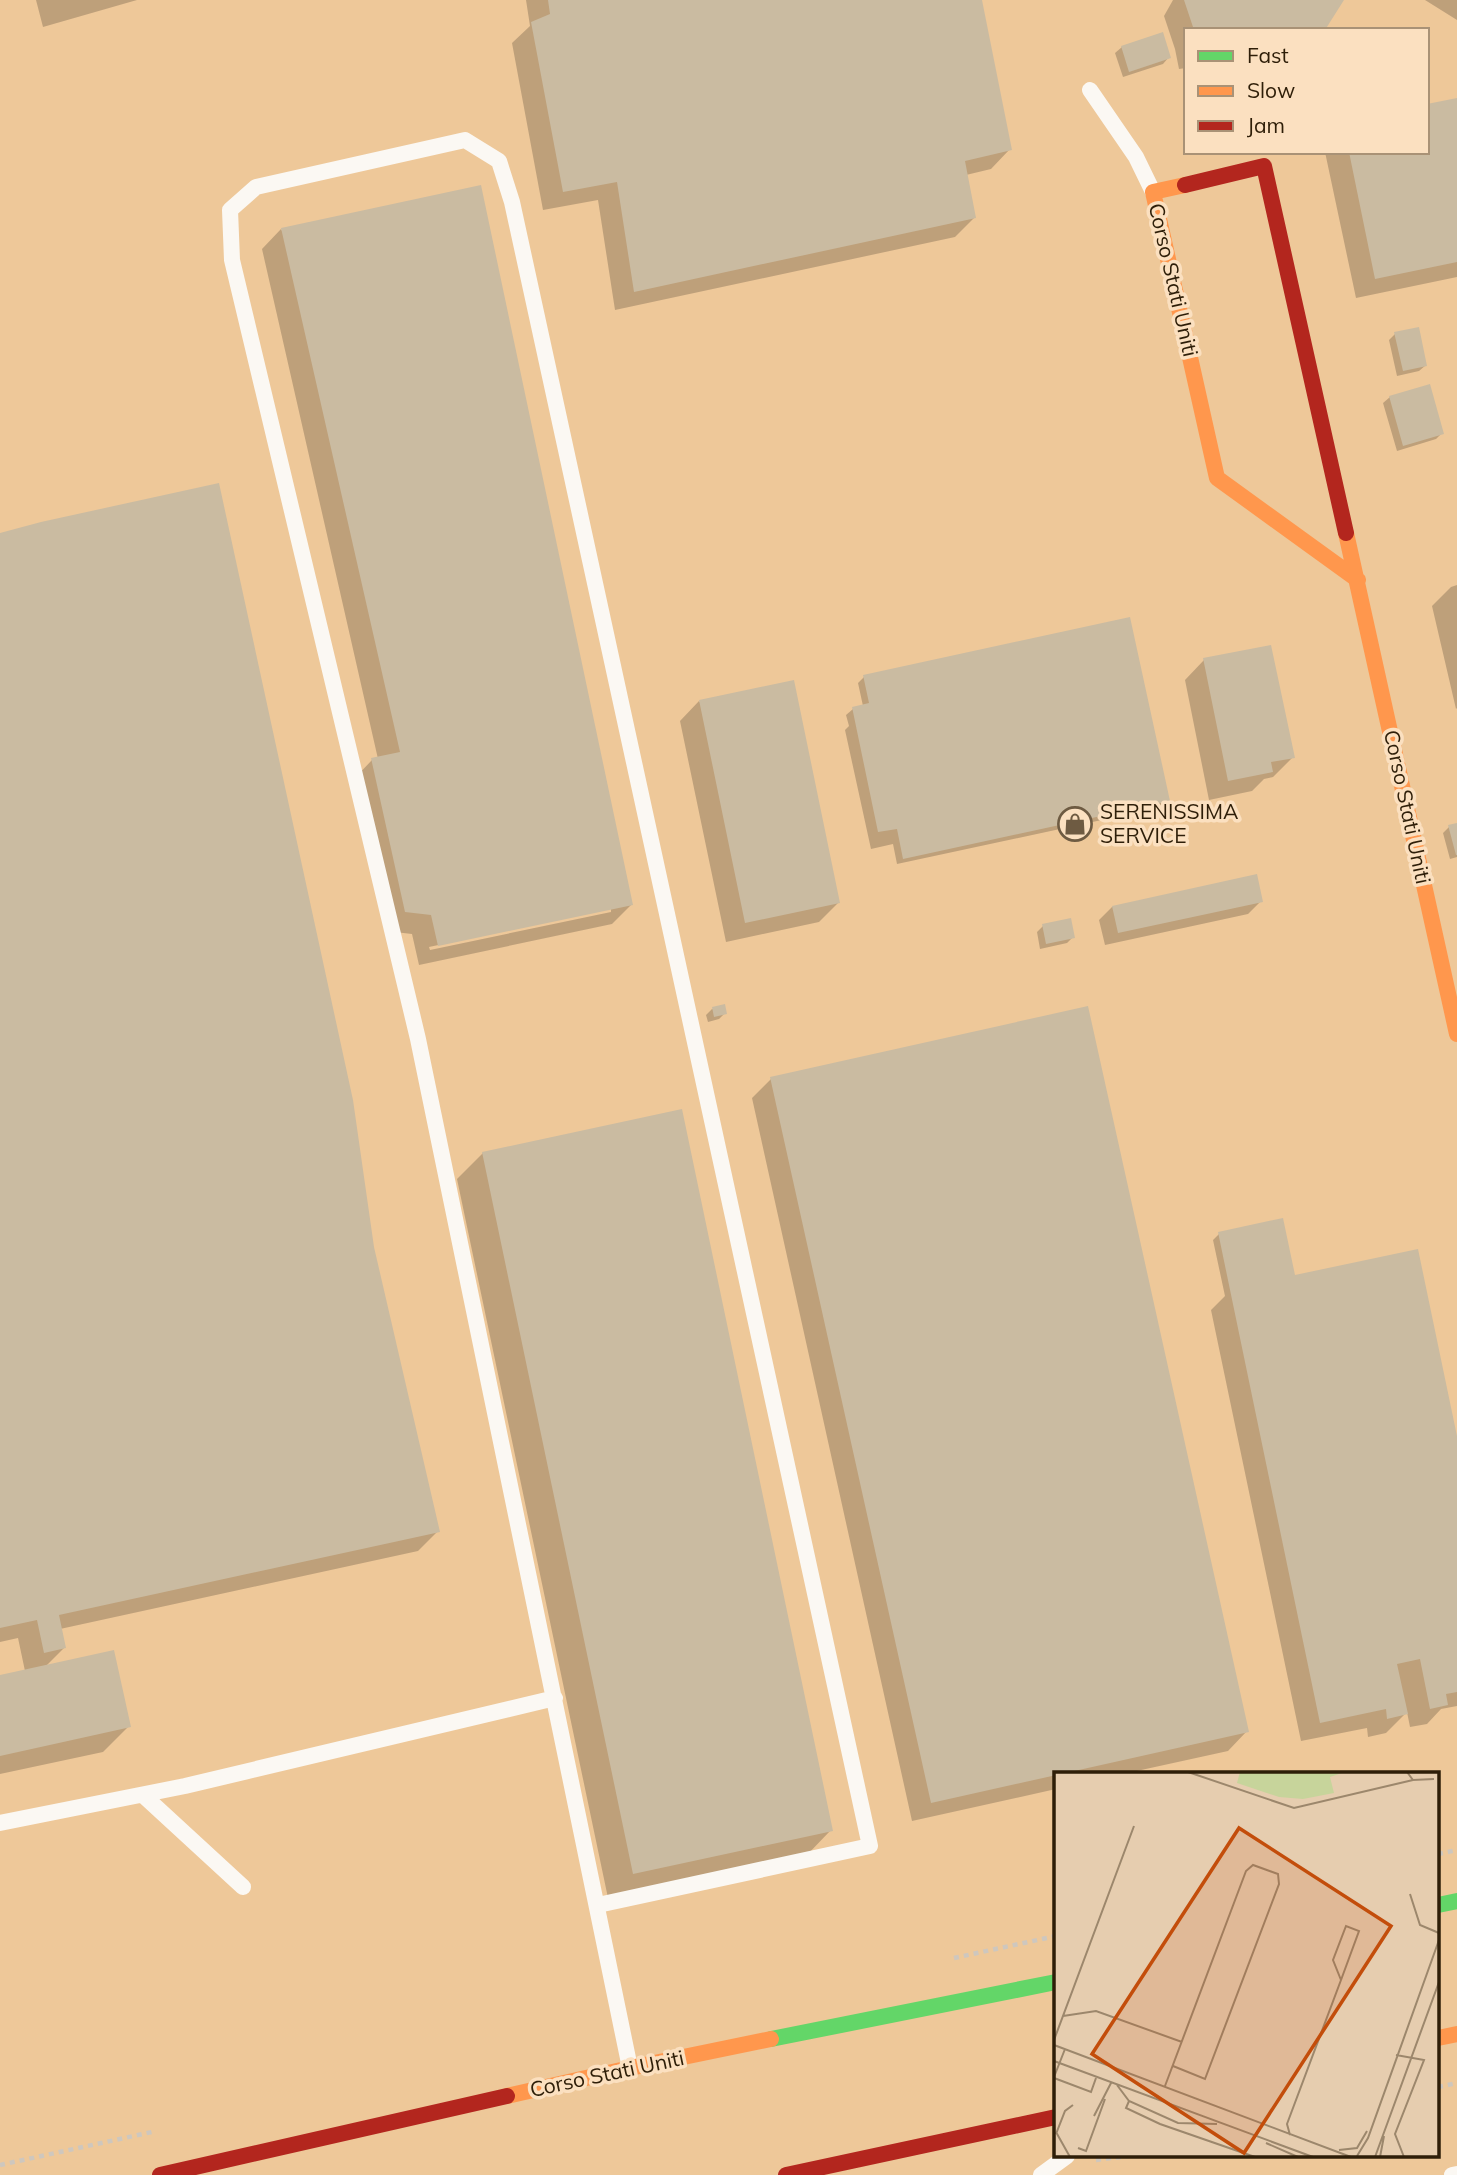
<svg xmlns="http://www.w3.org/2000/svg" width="1457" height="2175" font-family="Mulish,sans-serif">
  <rect width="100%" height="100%" fill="#e6cdaf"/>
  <path fill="#eec899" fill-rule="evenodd" d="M0,0h1457v2175h-1457zM1186,30h241v122h-241zM1056,1774h382v382h-382z"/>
  <path fill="#0003" fill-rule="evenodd" d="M36,0h101l-94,27z
    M526,0h454l30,149 -19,20 -25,6 8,43 -19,19 -340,73 -17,-110 -55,10 -31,-167 18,-17z
    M1173,0h169l-19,30h-137v38l-7,1 -4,-20 -11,-33z
    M1425,0h32v20z
    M1122,47l47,10 -6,7 -40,13 -8,-24z
    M1457,99v178l-101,21 -31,-146h102z
    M281,229l350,676 -19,19 -193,41 -7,-31 -26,-3 -33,-151 19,-20 6,-1 -116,-510zM611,908v4l-181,38 -1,-3z
    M1395,334l31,31 -7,6 -22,5 -8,-36z
    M1390,397l52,36 -6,6 -39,12 -14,-48z
    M0,535l372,712 66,284 -20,20 -358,78 4,19 -19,19 84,59 -26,26 -103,22v-97l25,-6 -7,-33 -18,4z
    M1457,585v123l-1,1 -24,-103 19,-19z
    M1204,660l89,97 -20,20 -9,2 -12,12 -43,9 -24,-120z
    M864,677l304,123 -6,7 -265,57 -4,-20 -22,5 -26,-119 4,-4 -3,-11 7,-6 10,-3 -5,-23z
    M699,701l139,202 -19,19 -93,20 -46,-221z
    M1457,825v32l-7,2 -7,-26 6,-6z
    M1261,901l-13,13 -143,31 -6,-25 13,-13z
    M1043,926l30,11 -6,6 -27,6 -3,-17z
    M712,1009l13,4 -6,6 -11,3 -2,-7z
    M771,1079l476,652 -19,20 -105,23h-67v15l-144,32 -160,-723z
    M483,1153l348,677 -25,26 -198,42 -151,-719z
    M1219,1234l75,43 163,167v262l-16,3 -14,15 -17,3 -3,-15 -21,21 -18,4 -1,-9 -66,13 -90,-431 14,-14 -12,-56z"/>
  <path fill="#cabba1" d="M548,0h434l30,150 -47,11 11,57 -342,74 -17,-110 -54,10 -32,-170 19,-8z
    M1184,0h160l-19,30h-131z
    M1163,32l8,26 -42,14 -8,-26z
    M1457,98v164l-82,17 -26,-127h78v-48z
    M481,185l152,720 -195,41 -7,-31 -26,-3 -34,-154 29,-6 -119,-524z
    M1419,327l8,39 -24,5 -9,-39z
    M1430,384l14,50 -41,12 -14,-50z
    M219,483l134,617 21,147 66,285 -381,83 7,33 -22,5 -7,-33 -37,8v-1095l41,-11z
    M1130,617l40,184 -267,58 -6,-30 -19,3 -26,-125 17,-4 -6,-28z
    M1271,645l24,113 -24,4 2,10 -45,9 -25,-123z
    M794,680l46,223 -95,20 -46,-223z
    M1457,823v32h-1l-8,-30z
    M1257,874l6,28 -145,31 -6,-27z
    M1071,918l4,20 -29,6 -4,-20z
    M725,1004l2,10 -13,3 -2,-10z
    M1088,1006l161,726 -318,71 -161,-726z
    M682,1109l151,722 -200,43 -151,-722z
    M1283,1218l12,57 123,-26 39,187v256l-11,2 2,11 -18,4 -10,-50 -23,5 11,50 -21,5 -1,-10 -66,14 -102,-491z
    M114,1650l17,77 -131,29v-81z"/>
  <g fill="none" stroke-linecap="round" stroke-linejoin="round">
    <path stroke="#cec7be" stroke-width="4.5" stroke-dasharray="5 5" stroke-linecap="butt" d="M1438,1854l19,-4
      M954,1958l102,-22
      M1438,2087l19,-4
      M1096,2160l32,-4
      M0,2165l152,-33"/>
    <path stroke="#fbf8f3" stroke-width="16" d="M1090,90l46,67 17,35
      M143,1795l100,92
      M0,1823l185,-37 370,-88
      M598,1905l272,-59 -358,-1644 -13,-41 -34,-21 -209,47 -26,23 2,50 186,779 212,1029
      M1041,2175l26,-19
      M1452,2175l5,-1"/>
    <path stroke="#63d668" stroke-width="16" d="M1438,1905l19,-4
      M771,2039l285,-57"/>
    <path stroke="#ff974d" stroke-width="16" d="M1185,185l-32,7 64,286 141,102
      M1346,533l111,501
      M1438,2038l19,-4
      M507,2096l123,-28 141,-29"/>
    <path stroke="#b3261e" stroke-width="16" d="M1185,185l79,-19 82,367
      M160,2175l347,-79
      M786,2175l270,-58"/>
  </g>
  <defs>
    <g id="shop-ring" transform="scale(1.75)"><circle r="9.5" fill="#fbe0c0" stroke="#6e5b42" stroke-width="1.5"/><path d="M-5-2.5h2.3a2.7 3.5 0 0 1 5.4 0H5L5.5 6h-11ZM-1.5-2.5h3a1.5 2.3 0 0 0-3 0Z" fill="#6e5b42"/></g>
  </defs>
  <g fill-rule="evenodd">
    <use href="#shop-ring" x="1075" y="824"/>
  </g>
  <g text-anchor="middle" stroke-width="7" stroke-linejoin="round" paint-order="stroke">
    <g font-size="21" fill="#2e1e08" stroke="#fbe0c0">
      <text transform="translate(1173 280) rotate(77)" y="7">Corso Stati Uniti</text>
      <text transform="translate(1407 807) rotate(78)" y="7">Corso Stati Uniti</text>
      <text transform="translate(607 2074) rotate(-12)" y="7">Corso Stati Uniti</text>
    </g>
    <g font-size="21" fill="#2e1e08" stroke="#fbe0c0" text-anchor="start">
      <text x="1100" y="819">SERENISSIMA<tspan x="1100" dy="24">SERVICE</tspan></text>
    </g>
  </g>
  <g transform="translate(1054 1772)">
    <rect width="385" height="385" fill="#e6cdaf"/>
    <path d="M186,0h105l-15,5 4,16 -31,6 -24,-2 -42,-14z" fill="#c7d49b"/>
    <path fill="none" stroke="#9c876c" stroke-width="2" d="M134,0l106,36 119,-28M353,0l6,8 21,-1M356,122l10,31 19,8M9,244l33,-5 86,31M0,268l80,-214M0,273l297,112M342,283l28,5 -29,74 9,23M0,289l259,96M0,305l11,-28M0,306l37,14 5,-14M63,313l12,16 49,22 39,1M111,314l81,-215 7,-6 25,9 1,10 -74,195 -32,-13M75,329l-3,7 34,16 95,33M40,344l17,-33M2,360l14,25M2,362l9,-23 8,-6M236,363l-3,-11 54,-144 18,-49 -13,-5 -13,34 8,20M212,371l32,14M24,376l8,3 19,-52M285,378l18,-2 10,-17M303,384l11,-18 71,-198M321,385l64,-175M326,385l4,-21"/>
    <path fill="#c34d0b" fill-opacity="0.15" stroke="#c34d0b" stroke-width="3.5" d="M185,56l152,98 -147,227 -152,-99z"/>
    <rect width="385" height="385" fill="none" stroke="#2e1e08" stroke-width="3.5"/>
  </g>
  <rect x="1184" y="28" width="245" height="126" fill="#fbe0c0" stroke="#a99276" stroke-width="2"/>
  <rect x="1198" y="51" width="35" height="10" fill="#63d668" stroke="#a99276" stroke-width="2"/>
  <text x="1247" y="63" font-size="21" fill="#2e1e08">Fast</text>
  <rect x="1198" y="86" width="35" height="10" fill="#ff974d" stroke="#a99276" stroke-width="2"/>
  <text x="1247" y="98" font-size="21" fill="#2e1e08">Slow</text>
  <rect x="1198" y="121" width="35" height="10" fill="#b3261e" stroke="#a99276" stroke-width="2"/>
  <text x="1247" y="133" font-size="21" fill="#2e1e08">Jam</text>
</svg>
